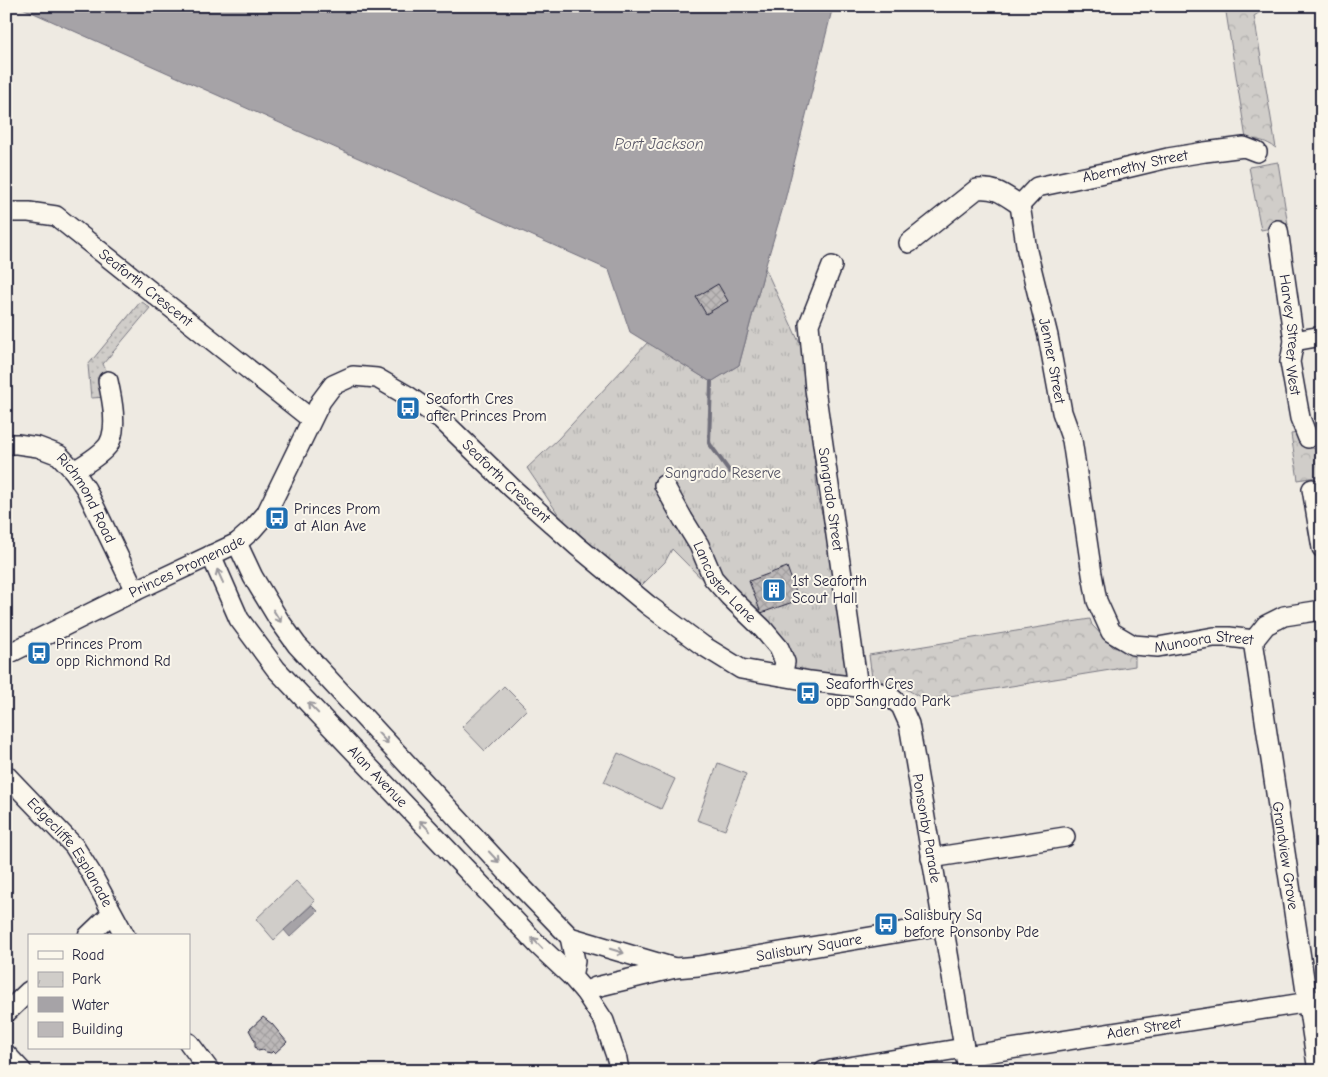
<svg xmlns="http://www.w3.org/2000/svg" width="1328" height="1077" font-family="'Comic Neue',sans-serif">
  <defs>
    <pattern id="grass-dots" width="8" height="8" patternUnits="userSpaceOnUse" patternTransform="scale(1.25)"><rect width="8" height="8" fill="#d0cdc9"/><path d="M2 2h.1M6 6h.1" fill="none" stroke="#b2b0ae" stroke-width="1.8" stroke-linecap="round"/></pattern>
    <pattern id="forest-crowns" width="20" height="18" patternUnits="userSpaceOnUse" patternTransform="scale(1.25)"><rect width="20" height="18" fill="#d0cdc9"/><path d="M2 6a3 3 0 1 1 6 0M12 15a3 3 0 1 1 6 0" fill="none" stroke="#b2b0ae"/></pattern>
    <pattern id="park-tufts" width="24" height="20" patternUnits="userSpaceOnUse" patternTransform="scale(1.25)"><rect width="24" height="20" fill="#d0cdc9"/><path d="M3 7l-1-3M5 7V3M7 7l1-3M15 17l-1-3M17 17v-4M19 17l1-3" fill="none" stroke="#b2b0ae"/></pattern>
    <pattern id="building-cross-hatch" width="8" height="8" patternUnits="userSpaceOnUse" patternTransform="scale(1.25)"><rect width="8" height="8" fill="#bcb8b8"/><path d="M0 0l8 8M0 8l8-8" fill="none" stroke="#a19e9f"/></pattern>
  </defs>
  <rect width="100%" height="100%" fill="#eeeae2"/>
  <filter id="ink" filterUnits="userSpaceOnUse"><feTurbulence type="fractalNoise" baseFrequency=".02" numOctaves="2"/><feDisplacementMap in="SourceGraphic" scale="10" xChannelSelector="R" yChannelSelector="G"/><feConvolveMatrix kernelMatrix="1 2 1 2 8 2 1 2 1" color-interpolation-filters="sRGB"/></filter>
  <g filter="url(#ink)">
    <path fill="url(#grass-dots)" stroke="#797882" d="M141,301l9,7 -47,56 6,12 -1,21 -17,1 -3,-33z"/>
    <path fill="url(#forest-crowns)" stroke="#797882" d="M1225,6h34l1,6 -6,4 22,132c-10,-7 -18,-9 -30,-9z
      M1278,162l10,63 -27,5 -12,-63z
      M1298,433c7,10 12,16 24,18v25l-24,4 -7,-46z
      M1090,619l2,6 21,22 22,5v14l-210,34 -17,-10 -36,-12 -3,-23z"/>
    <path fill="url(#park-tufts)" stroke="#797882" d="M765,268l40,87 13,145 11,37 19,132 -3,6 -4,2h-8l-44,-10 -117,-118 -7,13 -26,26 -72,-61 -40,-59 31,-29 90,-97 63,40 28,-17z"/>
    <path fill="#d0cdc9" stroke="#797882" d="M504,686l23,23 -42,42 -23,-24z
      M618,753l57,26 -14,30 -57,-27z
      M718,763l28,11 -21,56 -28,-10z
      M296,881l19,20 -41,39 -18,-21z"/>
    <path fill="#a6a3a7" stroke="#716f7c" d="M18,6h815l-49,198 -19,64 -26,97 -28,17 -81,-50 -21,-62z
      M312,905l6,6 -28,26 -6,-7z"/>
    <g fill="none" stroke-linecap="round" stroke-linejoin="round">
      <path stroke="#716f7c" stroke-width="4" d="M711,382l-2,61 21,29"/>
    </g>
    <path fill="url(#building-cross-hatch)" stroke="#22223b" d="M718,284l10,17 -22,13 -10,-17z
      M787,567l12,33 -38,13 -12,-32z
      M263,1017l9,7 15,18 -12,11 -2,-2 -2,2 -5,-1 -3,-2 -5,1 -3,-4v-6l-6,-11z"/>
    <g fill="none" stroke-linecap="round" stroke-linejoin="round">
      <g stroke="#22223b" stroke-width="22">
        <g id="minor">
          <path id="s1" d="M1020,205l7,46 21,85 14,76 10,28 20,134 5,27 14,31 22,13 25,2 56,-10h15l25,3 12,-15 18,-9 38,-6"/>
          <path id="s2" d="M1020,205l17,-18 81,-17 50,-12 37,-6 39,-5 13,5"/>
          <path id="s3" d="M6,212h23l27,4 255,203"/>
          <path id="s4" d="M1278,230l16,111 -4,21 10,56 8,20"/>
          <path d="M909,243l68,-54c20,-2 27,6 43,16"/>
          <path id="s5" d="M832,266l-23,58 6,65 43,298"/>
          <path d="M1294,341l28,-5"/>
          <path id="s6" d="M6,444h11l21,3 21,8 15,16 12,18 49,102"/>
          <path d="M74,471c10,-6 29,-18 35,-27 9,-17 3,-45 -1,-63"/>
          <path id="s7" d="M664,485l19,34 16,26 14,33 16,18 34,33 16,19 6,14 -3,14"/>
          <path d="M1312,489l10,59"/>
          <path d="M237,543l16,34 26,43 18,25 212,229 61,63 105,31"/>
          <path id="s8" d="M211,555l28,64 37,50 262,276 34,32 13,15 19,29 13,38 2,12"/>
          <path id="s9" d="M1254,640v7l64,424"/>
          <path id="s10" d="M6,655l129,-64 102,-48 15,-13 14,-16 55,-113 12,-16 20,-9 24,2 31,18 33,23 71,69 65,58 71,59 54,40 39,24 69,12 48,6 30,8 13,11 8,18 59,347"/>
          <path id="s11" d="M6,775l68,71 17,27 34,63"/>
          <path d="M931,858l134,-21"/>
          <path d="M88,936l24,-23"/>
          <path d="M570,937l5,24 -3,16"/>
          <path id="s12" d="M585,992l11,-5 79,-19 23,-2 244,-41"/>
          <path d="M6,1013l23,-22"/>
          <path d="M189,1043l21,28"/>
          <path d="M6,1054l16,17"/>
          <path id="s13" d="M966,1056l356,-56"/>
          <path d="M824,1071l140,-23"/>
        </g>
      </g>
      <use href="#minor" stroke="#fbf7ec" stroke-width="19"/>
    </g>
    <defs><path id="oneway-shaft" d="M-6 0H5M1.5-3L5.5 0L1.5 3" fill="none" stroke-width="1.6" stroke-linecap="round" stroke-linejoin="round" transform="scale(1.25)"/></defs>
    <g stroke="#99979c">
      <use href="#oneway-shaft" transform="translate(220 576) rotate(-114)"/>
      <use href="#oneway-shaft" transform="translate(277 616) rotate(58)"/>
      <use href="#oneway-shaft" transform="translate(313 708) rotate(-134)"/>
      <use href="#oneway-shaft" transform="translate(383 738) rotate(47)"/>
      <use href="#oneway-shaft" transform="translate(425 826) rotate(-134)"/>
      <use href="#oneway-shaft" transform="translate(494 857) rotate(47)"/>
      <use href="#oneway-shaft" transform="translate(537 943) rotate(-134)"/>
      <use href="#oneway-shaft" transform="translate(617 951) rotate(17)"/>
    </g>
  </g>
  <defs>
    <g id="bus-square" transform="scale(1.25)"><rect x="-9" y="-9" width="18" height="18" rx="4" fill="#1f6fb2" stroke="#fbf7ec"/><path d="M-5-6H5V4H4V6H2V4H-2V6H-4V4H-5ZM-3.5-4V0h7V-4ZM-3.5 1.2v1.5H-2V1.2ZM2 1.2v1.5H3.5V1.2Z" fill="#fff"/></g>
    <g id="building-square" transform="scale(1.25)"><rect x="-9" y="-9" width="18" height="18" rx="4" fill="#1f6fb2" stroke="#fbf7ec"/><path d="M-4-6H4V6H1V3H-1V6H-4ZM-2.5-4.3h1.7v1.8h-1.7ZM.8-4.3h1.7v1.8H.8ZM-2.5-1h1.7V.8h-1.7ZM.8-1h1.7V.8H.8Z" fill="#fff"/></g>
  </defs>
  <g fill-rule="evenodd">
    <use href="#bus-square" x="408" y="408"/>
    <use href="#bus-square" x="277" y="518"/>
    <use href="#building-square" x="774" y="590"/>
    <use href="#bus-square" x="39" y="653"/>
    <use href="#bus-square" x="808" y="693"/>
    <use href="#bus-square" x="886" y="924"/>
  </g>
  <g text-anchor="middle" stroke-width="4" stroke-linejoin="round" paint-order="stroke">
    <g font-size="15" fill="#22223b" stroke="#fbf7ec">
      <text dy="5" stroke="none"><textPath href="#s2" startOffset="125">Abernethy Street</textPath></text>
      <text dy="5" stroke="none"><textPath href="#s3" startOffset="165">Seaforth Crescent</textPath></text>
      <text dy="5" stroke="none"><textPath href="#s4" startOffset="106">Harvey Street West</textPath></text>
      <text dy="5" stroke="none"><textPath href="#s1" startOffset="159">Jenner Street</textPath></text>
      <text dy="5" stroke="none"><textPath href="#s10" startOffset="656">Seaforth Crescent</textPath></text>
      <text dy="5" stroke="none"><textPath href="#s5" startOffset="239">Sangrado Street</textPath></text>
      <text dy="5" stroke="none"><textPath href="#s6" startOffset="106">Richmond Road</textPath></text>
      <text dy="5" stroke="none"><textPath href="#s10" startOffset="201">Princes Promenade</textPath></text>
      <text dy="5" stroke="none"><textPath href="#s7" startOffset="115">Lancaster Lane</textPath></text>
      <text dy="5" stroke="none"><textPath href="#s1" startOffset="535">Munoora Street</textPath></text>
      <text dy="5" stroke="none"><textPath href="#s8" startOffset="280">Alan Avenue</textPath></text>
      <text dy="5" stroke="none"><textPath href="#s10" startOffset="1249">Ponsonby Parade</textPath></text>
      <text dy="5" stroke="none"><textPath href="#s11" startOffset="101">Edgecliffe Esplanade</textPath></text>
      <text dy="5" stroke="none"><textPath href="#s9" startOffset="218">Grandview Grove</textPath></text>
      <text dy="5" stroke="none"><textPath href="#s12" startOffset="229">Salisbury Square</textPath></text>
      <text dy="5" stroke="none"><textPath href="#s13" startOffset="180">Aden Street</textPath></text>
    </g>
    <g font-size="15" fill="#22223b" stroke="#fbf7ec" text-anchor="start">
      <text x="426" y="404">Seaforth Cres<tspan x="426" dy="17">after Princes Prom</tspan></text>
      <text x="294" y="514">Princes Prom<tspan x="294" dy="17">at Alan Ave</tspan></text>
      <text x="792" y="586">1st Seaforth<tspan x="792" dy="17">Scout Hall</tspan></text>
      <text x="56" y="649">Princes Prom<tspan x="56" dy="17">opp Richmond Rd</tspan></text>
      <text x="826" y="689">Seaforth Cres<tspan x="826" dy="17">opp Sangrado Park</tspan></text>
      <text x="904" y="920">Salisbury Sq<tspan x="904" dy="17">before Ponsonby Pde</tspan></text>
    </g>
    <g font-size="15" fill="#565566" stroke="#fbf7ec">
      <text x="723" y="478">Sangrado Reserve</text>
    </g>
    <g font-size="16" font-style="italic" fill="#575666" stroke="#fbf7ec">
      <text x="659" y="149">Port Jackson</text>
    </g>
  </g>
  <rect width="1328" height="1077" fill="none" stroke="#fbf7ec" stroke-width="25"/>
  <rect x="12" y="12" width="1303" height="1052" fill="none" stroke="#22223b" stroke-width="2" filter="url(#ink)"/>
  <rect x="28" y="934" width="162" height="115" fill="#fbf7ec" stroke="#a4a2a5"/>
  <rect x="38" y="951" width="25" height="8" fill="#fbf7ec" stroke="#a4a2a5"/>
  <text x="72" y="960" font-size="15" fill="#22223b">Road</text>
  <rect x="38" y="972" width="25" height="15" fill="url(#park-tufts)" stroke="#a4a2a5"/>
  <text x="72" y="984" font-size="15" fill="#22223b">Park</text>
  <rect x="38" y="997" width="25" height="15" fill="#a6a3a7" stroke="#a4a2a5"/>
  <text x="72" y="1010" font-size="15" fill="#22223b">Water</text>
  <rect x="38" y="1022" width="25" height="15" fill="#bcb8b8" stroke="#a4a2a5"/>
  <text x="72" y="1034" font-size="15" fill="#22223b">Building</text>
</svg>
